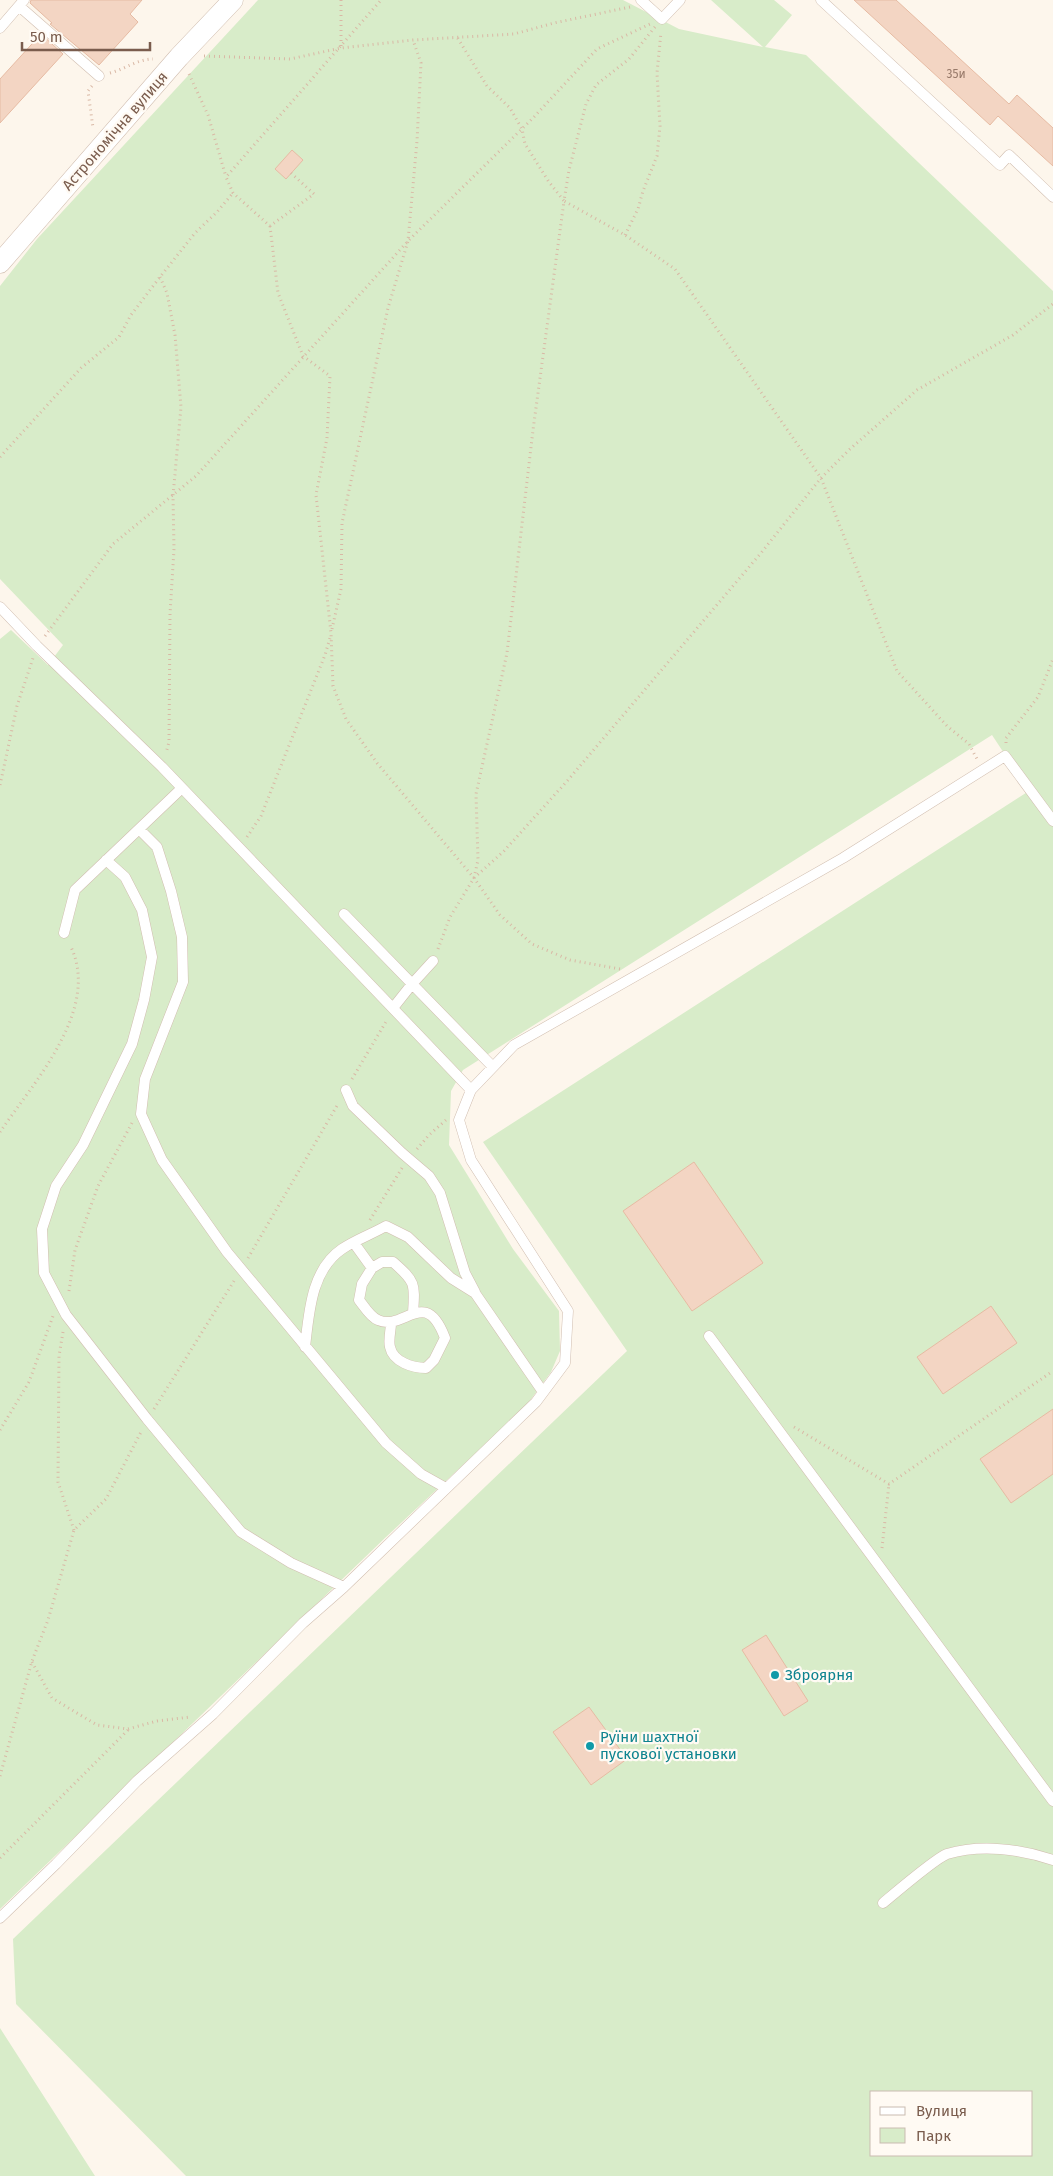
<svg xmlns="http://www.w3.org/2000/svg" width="1053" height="2176" font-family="'Fira Sans',sans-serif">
  <rect width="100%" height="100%" fill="#fdf6ec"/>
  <path fill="#d8ecc9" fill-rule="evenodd" d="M258,0h365l56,29 84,18 -52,-47h63l18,15 -27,32 41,8 247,236v1885h-867l-170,-172 -3,-65 614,-588 -144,-209 546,-351 -37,-56 -529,335 -12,21 -2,54 64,104 46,62 1,40 -9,21 -25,34 -140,131 -386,372v-1270l11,-9 37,35 15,-20 -63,-66v-293l37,-47zM872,2092h160v63h-160z
    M0,2028l95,148h-95z"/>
  <path fill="#f3d5c3" stroke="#e6bba3" d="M31,0h111l-12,14 8,8 -39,43 -49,-41 2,-1 -22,-20z
    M854,0h42l113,104 8,-9 36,33v38l-55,-50 -8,9z
    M41,34l22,20 -63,69v-44z
    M292,150l11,10 -17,19 -11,-10z
    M694,1162l69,101 -71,48 -69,-100z
    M991,1306l26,37 -74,51 -26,-37z
    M1053,1409v65l-42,29 -31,-44z
    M766,1635l42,66 -24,15 -42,-66z
    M589,1707l38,52 -36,26 -38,-53z"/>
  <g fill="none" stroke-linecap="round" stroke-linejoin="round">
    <g stroke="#d1beb0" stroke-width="11">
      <path id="lane" d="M641,0l21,19 18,-19
        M821,0l179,165 9,-10 44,42
        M19,6l80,70
        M0,28l24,-28
        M0,607l37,39 125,121 309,323
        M139,829l18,18 14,44 11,46 1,45 -38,97 -4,35 21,46 65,92 159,191 35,31 25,14
        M106,860l19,17 17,33 10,47 -8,43 -12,44 -49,101 -27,41 -14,43 2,44 22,42 81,104 94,113 50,31 53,24
        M344,914l149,153
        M64,933l11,-43 107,-102
        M393,1008l19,-24 21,-23
        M346,1090l7,16 49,47 27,23 11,17 25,80 10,19
        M354,1243l18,25 10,-6h11c23,20 22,22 20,51
        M372,1268l-10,16 -3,16c5,6 11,17 19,20 26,12 47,-35 67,18l-11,22 -8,8c-13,0 -33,-6 -36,-21 -2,-7 1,-17 1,-24
        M709,1336l344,465
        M305,1347c4,-34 6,-77 37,-98 13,-9 30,-15 44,-23l22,11 43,41 24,15 68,99
        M883,1903c12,-10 53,-45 64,-49 34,-10 73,-5 106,6
        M0,1918l56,-54 81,-83 76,-67 90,-91 41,-36 192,-185 29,-39 3,-52 -97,-151 -12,-40 12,-30 43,-45 329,-187 162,-102 48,65"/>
    </g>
    <g stroke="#d1beb0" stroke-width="21">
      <path id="street" d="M0,263l179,-206 54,-57"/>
    </g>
    <path stroke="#d9b8a5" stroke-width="3" stroke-dasharray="1 4" stroke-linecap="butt" d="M341,0v47
      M655,27l-26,32 -33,26 -10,19 -17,66 -5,31 61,34 50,34 146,209 76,193 50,55 22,18 8,15
      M204,56l86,3 51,-11 72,-8 101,-6 40,-11 76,-16
      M110,73c15,-4 28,-14 43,-14
      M189,74l19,41 18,62
      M92,86l-4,5 5,37
      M291,173l23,21 -44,32 -37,-33 -7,-16 155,-177
      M270,226l8,67 25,63 27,20 -3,62 -11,57 15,138 2,53 13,33 31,44 97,115 26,37 32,29 38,16 50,9
      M625,235l13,-26 5,-18 14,-35 3,-30 -3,-53 4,-41
      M160,277l7,16 8,42 6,72 -8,89 1,53 -4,65 -1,128 -3,11
      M0,457l81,-89 38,-31 12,-22 29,-38 35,-44 22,-21 16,-19
      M332,629l9,-40 1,-66 46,-215 20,-67 9,-100 4,-78 -8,-23
      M45,636l68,-92 83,-68 212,-235 125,-123 64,-69 53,-25
      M1006,743v-5l32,-41 15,-38
      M0,785l17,-79 16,-48
      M247,837l14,-21 64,-161 5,-17
      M474,878l30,-27 64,-71 193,-227 60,-75 29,-29 67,-59 96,-55 40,-31
      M438,949l12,-32 24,-39 4,-18 -2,-66 31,-141 26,-223 31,-229 -15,-19 -24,-38 -3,-15 -12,-21 -23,-22 -30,-49
      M352,1079l35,-59
      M0,1132c34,-50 102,-124 70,-187
      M417,1149l12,-14 17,-15
      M370,1220l32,-52
      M248,1258l90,-154
      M69,1291l6,-41 23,-64 34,-63
      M63,1332l-4,24 -1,126 16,48
      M154,1409l80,-128
      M794,1427l95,57 164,-113
      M0,1430l29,-48 24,-66
      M882,1548l7,-64
      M32,1662l20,36 45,27 31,4 29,-8 33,-4
      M0,1776l32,-115 16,-41 26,-90 32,-31 35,-67
      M0,1858l128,-128"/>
    <use href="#lane" stroke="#fff" stroke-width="10"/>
    <use href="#street" stroke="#fff" stroke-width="20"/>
  </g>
  <g fill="#0f9aa8" stroke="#fffaf3" stroke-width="2">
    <circle cx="775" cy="1675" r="5"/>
    <circle cx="590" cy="1746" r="5"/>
  </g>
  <g text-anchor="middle" stroke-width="4.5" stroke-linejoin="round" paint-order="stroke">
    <g font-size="12" fill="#987a6a">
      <text x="956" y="78">35и</text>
    </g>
    <g font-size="15" fill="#7a5c4d" stroke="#fffaf3">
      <text transform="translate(115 131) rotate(-49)" y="5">Астрономічна вулиця</text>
    </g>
    <g font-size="15" fill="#0d838f" stroke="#fffaf3" text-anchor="start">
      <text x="785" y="1680">Зброярня</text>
      <text x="600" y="1742">Руїни шахтної<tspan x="600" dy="17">пускової установки</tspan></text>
    </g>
  </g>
  <rect x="870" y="2091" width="162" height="65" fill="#fffaf3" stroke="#cabbb1"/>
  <rect x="880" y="2107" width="25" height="8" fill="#ffffff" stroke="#cabbb1"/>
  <text x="916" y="2116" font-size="15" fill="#7a5c4d">Вулиця</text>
  <rect x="880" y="2128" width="25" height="15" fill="#d8ecc9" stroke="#cabbb1"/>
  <text x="916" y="2141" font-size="15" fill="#7a5c4d">Парк</text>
  <path d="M22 42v8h128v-8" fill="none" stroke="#7a5c4d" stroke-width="2.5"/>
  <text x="30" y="42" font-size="15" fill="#7a5c4d" stroke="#fffaf3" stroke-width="4" paint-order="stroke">50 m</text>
</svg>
